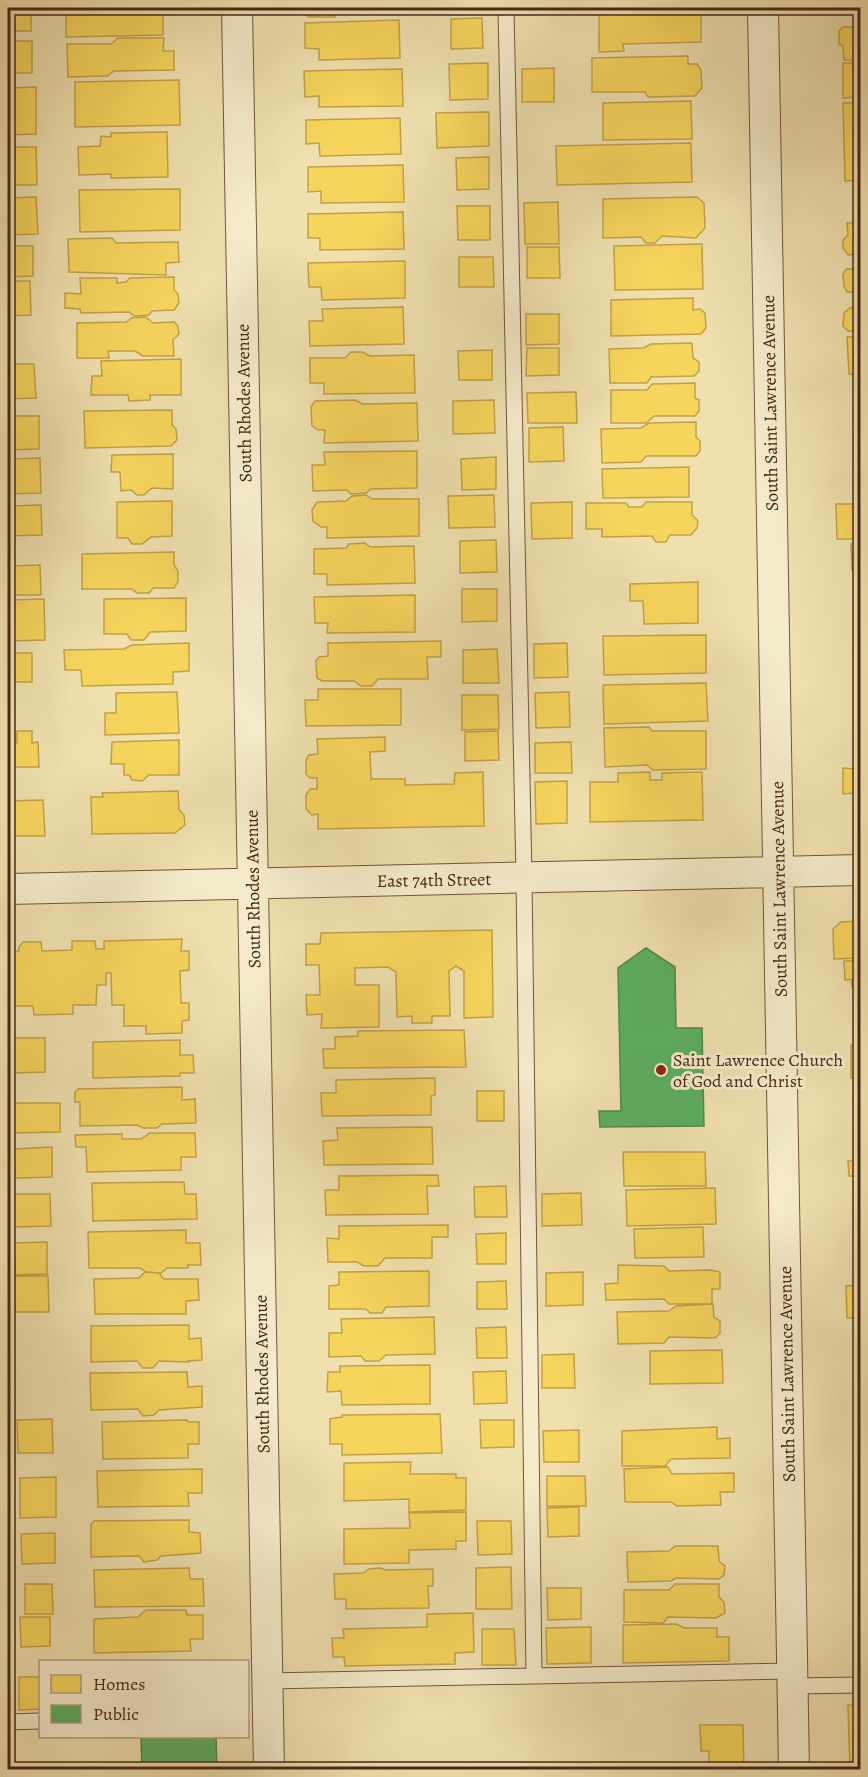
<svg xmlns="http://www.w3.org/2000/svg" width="868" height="1777" font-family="Alegreya,serif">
  <rect width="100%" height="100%" fill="#efe0ae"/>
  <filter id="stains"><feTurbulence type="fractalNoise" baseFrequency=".00333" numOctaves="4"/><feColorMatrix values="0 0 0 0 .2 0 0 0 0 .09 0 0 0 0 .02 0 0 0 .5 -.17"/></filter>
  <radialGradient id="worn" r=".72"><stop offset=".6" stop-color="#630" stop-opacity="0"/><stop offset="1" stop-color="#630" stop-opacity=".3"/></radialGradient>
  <path fill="#f6d55c" stroke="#c2a148" stroke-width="1.5" d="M8,8h23v23h-23z
    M66,8h97v27l-97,2z
    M304,8h59v4l-28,-1v6h-27l-3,-3z
    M449,8h39v5h-39z
    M599,8h90v7h12v27l-78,2 1,7 -25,1z
    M482,18l1,30 -32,1v-30z
    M399,20l1,38 -81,2v-11l-14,-1v-25z
    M843,27h17v33h-16l-1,-14 -4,-2v-13z
    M118,38h46l-1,13h11v19l-60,1 -7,5 -39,1 -1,-33h44z
    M8,41h24v32h-24z
    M688,56v8h9l4,6 1,18 -7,8 -47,1 -3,-5h-53v-34z
    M488,63v36l-38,1 -1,-36z
    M843,63h17v34l-17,1z
    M554,68v34h-32v-33z
    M402,69l1,37 -84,1v-11l-14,1 -1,-26z
    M179,80l1,45 -105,2v-45z
    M36,87v47l-28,1v-47z
    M691,101l1,38 -89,1v-37z
    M843,103h17v77l-15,1z
    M489,112v34l-52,2 -1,-35z
    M400,118l1,36 -81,2 -1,-13 -13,1v-24z
    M167,132l1,45 -57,1v-4l-32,1 -1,-28 22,-1 1,-10 10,1v-4z
    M691,143l1,39 -135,3 -1,-39z
    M8,147h28l1,38h-29z
    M489,157v32l-32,1 -1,-32z
    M403,165l1,37 -83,1v-12l-13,1v-25z
    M180,189v41l-100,2 -1,-42z
    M36,197l2,37 -30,1v-37z
    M697,197l7,6 1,25 -9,10 -34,-2 -7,7h-9l-5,-6 -38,1v-39z
    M558,202l1,42h-34l-1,-41z
    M457,206h33v34h-32z
    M403,212l1,37 -84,1v-12h-12v-24z
    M847,223h13v31l-12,1 -5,-7v-8l5,-5z
    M112,238l4,5 62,-1 1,20 -13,1v12l-97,-3 -1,-33z
    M702,244l1,45 -88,1 -1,-44z
    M8,246h25v30l-25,1z
    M527,247h32l1,31h-33z
    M459,257h34l1,30h-35z
    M405,261v37l-83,2 -1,-13h-12l-1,-24z
    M846,269h14v62h-12l-5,-5 1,-13 6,-5h6v-16h-9l-3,-6 -1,-11z
    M174,277v13l4,4 1,9 -5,7 -22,1 -3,4 -15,1 -5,-4 -48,1 -1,-4 -15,-1v-15l16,1 -1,-16h37v5l9,-1 4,-4z
    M8,281h22l1,34 -23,1z
    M693,298v12l7,-1 5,4 1,15 -5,6 -90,2v-36z
    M403,307l1,37 -94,2 -1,-25h14l-1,-12z
    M526,314h33v30l-33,1z
    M146,317l7,6 21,-1 4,4 1,8 -6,6 1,16h-31l-8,-5h-27l1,7h-32v-35l49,-1 6,-4z
    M847,337h13v37h-11z
    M692,343l1,15 6,4v9l-5,5 -43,1 -4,6h-37l-1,-34 35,-1 7,-4z
    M527,348h32v27l-33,1z
    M492,350v30h-33l-1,-29z
    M351,352h11l8,4 44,-1 1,38 -91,1v-11h-14v-25h35z
    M181,359v36h-31v5l-21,1 -1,-6h-37l1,-19h10l-1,-15z
    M8,364h26l2,34 -28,1z
    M695,383v15l4,2v11l-4,5h-41l-8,7h-35v-33h36l5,-6z
    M576,392l1,31h-49l-1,-30z
    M355,400l8,4 54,-1 1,38 -94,2 1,-13h-7l-6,-4 -1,-19 4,-6z
    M494,400l1,33 -42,1v-33z
    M172,410v15l4,4 1,11 -6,6 -86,2 -1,-37z
    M8,416h31v33l-31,1z
    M696,422v15l4,4v10l-4,5h-50l-5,6 -39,1 -1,-34 40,-1 8,-5z
    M563,427l1,34 -35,1v-34z
    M856,427h4v64h-3z
    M417,451v37l-46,1 -5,4 -15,1 -4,-4 -34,1 -1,-26h13l-1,-13z
    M173,454v35l-21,-1 -8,7h-7l-6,-5 -10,1 -1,-19h-9l1,-17z
    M496,457v32l-34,1 -1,-31z
    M40,458l1,35 -33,1v-35z
    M689,467v30l-86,1 -1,-29z
    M366,495l6,4h47v37l-92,2v-11h-6l-8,-6 -1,-11 5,-8 29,-1 6,-5z
    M494,495l1,32 -46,1 -1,-32z
    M172,501v35l-21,1 -9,7h-10l-4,-6h-11v-36z
    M572,502v36l-40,1 -1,-36z
    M646,502h46v13l6,6 -1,7 -6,7h-21l-4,7h-10l-4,-6 -50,1v-8h-16v-26h40l3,4h13z
    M836,504h24v35h-23z
    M41,505l1,30 -34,1v-30z
    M496,540l1,32 -37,1v-32z
    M365,543l5,4 44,-1 1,37 -88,2v-11h-13v-25l32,-1 3,-4z
    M851,544h9v26h-8z
    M174,552v13l4,6v11l-4,6h-21l-4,5h-12l-5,-4h-50v-35z
    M40,565l1,30h-33v-29z
    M698,582v41l-54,1 -1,-23h-13v-17z
    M462,589h35v32l-35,1z
    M415,595v37l-88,1 1,-10h-13l-1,-26z
    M186,598v33l-36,1 -6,8h-13l-4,-6h-23v-35z
    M44,599l1,41 -37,1v-41z
    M706,635v38l-102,2 -1,-39z
    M441,641v16h-14l1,22h-50l-6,7h-11l-7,-5h-32l-5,-3 -1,-17 3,-4 9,-1v-13z
    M189,643v28l-16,1v12l-91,2 -1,-16h-16l-1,-20 60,-1 8,-4z
    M567,643l1,34 -34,1v-34z
    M497,649l2,34h-36v-33z
    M8,653h24v29h-24z
    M860,663v80h-5l-1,-79z
    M706,683l2,38 -104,3 -1,-39z
    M318,689h83v36l-95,1 -1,-26h13z
    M177,692l2,41 -74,2v-22h11v-20z
    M569,692l1,35 -34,1 -1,-35z
    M462,695h36l1,34 -37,1z
    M649,727l3,4h54v38l-53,1 -6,-5 -42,2 -1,-39z
    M17,731h15v12l6,-1 1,25h-31v-24h9z
    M498,731l1,29 -34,1v-29z
    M385,737v14l-15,1 1,27h34v6l49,-1 1,-11 28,-1 1,54 -166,3v-15l-6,1 -6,-6v-14l4,-6h7v-11h-7l-4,-4v-14l3,-5 9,-1 -1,-15z
    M179,740v35h-30l-7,6 -10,-1 -3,-5h-5v-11h-13l1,-22z
    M571,742l1,31h-37v-30z
    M860,748v65l-3,1 -1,-21 -13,1v-26l12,1v-20z
    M650,772v8h12v-7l40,-1 1,48 -113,2v-40h28v-9z
    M567,781v42l-31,1 -1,-42z
    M178,791l1,19 5,5 1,10 -10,8 -83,1 -1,-37h12l-1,-4z
    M43,800l2,36h-37v-35z
    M860,921v37l-26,1 -1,-30 8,-7z
    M492,930l1,87 -29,1v-47l-8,-5 -7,5 1,45h-18v7h-20v-7l-15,1 -1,-45 -8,-5 -33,1v17h24v42l-58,1 1,-14 -15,1 -1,-20h14l-1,-30h-13v-21h14l1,-11z
    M182,939l-1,12h8v19l-9,1 1,32h8v17l-7,1v12l-36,1v-8h-22v-21h-12l-1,-32h-5v12h-9l-1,20h-23v9l-39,1 -1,-9h-23l-1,-55h10v-4l4,-5h18l1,9 30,-1v-9h23l1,8h8v-8z
    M844,961h16v31h-3l-5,-5 -1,-8 -6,1z
    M464,1030l2,37 -142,1 -1,-19h12v-12l23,-1v-5z
    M13,1038h32v34l-31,1z
    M180,1040v15h13l1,18h-14v3l-87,2v-36z
    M851,1045h9v33h-9z
    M435,1078v17l-4,1v19l-109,1 -1,-23h15v-13z
    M182,1087v13l13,-1 1,24 -34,1 -5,4h-14l-6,-3 -57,1v-24h-5v-10l3,-3z
    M477,1091h27v30h-27z
    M14,1103h46v29l-46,1z
    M432,1127l1,37 -109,1 -1,-24 15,-1 -1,-12z
    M150,1133h45l1,24h-15v13l-94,2 -1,-25h-10l-1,-12 47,-1v5h19z
    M52,1147v30l-37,1 -1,-29z
    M623,1152h82l1,34h-82z
    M858,1159h2v35h-2v-18h-9l-1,-15h10z
    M438,1175l1,11h-12l1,28 -102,1 -1,-25h14v-14z
    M184,1182l1,12h11l1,25 -104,2 -1,-38z
    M506,1186l1,31h-32l-1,-30z
    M715,1188l1,36 -89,2 -1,-36z
    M581,1193l1,32 -40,1v-32z
    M13,1194h37l1,32 -38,1z
    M855,1199h5v37h-4z
    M448,1225v12h-16v21h-47l-7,8h-14l-7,-4h-29l-1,-24 12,1v-13z
    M703,1227l1,30 -69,1 -1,-29z
    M186,1230v13h14l1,22h-13v3h-21l-6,5 -15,-1 -6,-4h-51l-1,-36z
    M506,1233v31h-29l-1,-30z
    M47,1242v32l-32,1 -1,-32z
    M856,1244h4v30h-3z
    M618,1265l46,1 5,5 42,-1 9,2v17h-8v15h-43l-5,-5 -58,1 -1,-16 13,-1z
    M429,1271v35l-43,1 -4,6h-12l-4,-4h-37v-23l10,-1v-13z
    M145,1272l14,1 5,6h34l1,21 -13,1v13h-91l-1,-35 45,-1z
    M583,1272v33l-37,1v-33z
    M14,1276h34l1,36h-34z
    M506,1281l1,28h-30v-27z
    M860,1285v33h-13l-1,-32z
    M713,1304l1,13 6,4v12l-5,5 -46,-1 -5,6 -46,1 -1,-32 52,-1 7,-5z
    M434,1317l1,37 -49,1 -7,6h-14l-4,-5 -32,1v-24h13l-1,-14z
    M189,1325v14l12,-1 1,22 -14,1 1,1 -30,-1 -6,7h-10l-6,-7 -46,1v-36z
    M506,1327l1,31h-30l-1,-30z
    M722,1350l1,33 -73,1v-33z
    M574,1354l1,34h-33v-33z
    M430,1365v39l-88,1 -1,-14 -14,1 1,-20h12v-6z
    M506,1371l1,32 -33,1 -1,-32z
    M187,1372l1,15 14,-1v21l-43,3 -5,5 -11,1 -5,-7 -47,1 -1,-37z
    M440,1414l2,39 -100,2v-11h-12v-25l12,-2v-2z
    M52,1419l1,34h-35l-1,-33z
    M187,1420l1,2h11v22h-11v14l-85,1 -1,-37z
    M480,1420h34v27l-33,1z
    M717,1427v12l13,-1v20l-59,1 -6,7h-43v-35z
    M579,1430v32h-35l-1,-31z
    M411,1462l-1,12h46v4h10v32l-57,2v-13l-65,2v-38z
    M668,1467l4,7 62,-1v19h-14l1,13 -44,1 -6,-4h-46l-1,-33z
    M202,1469v24h-14l1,13 -91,1 -1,-36z
    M547,1476h38l1,30h-39z
    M56,1477v40l-36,1v-40z
    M857,1483h3v34h-3z
    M579,1507v29l-31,1 -1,-29z
    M466,1512v29h-10v8l-47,1v13l-65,1v-35l66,-1 -1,-15z
    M189,1520v12l11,1 1,20 -40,3 -4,4 -13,2 -5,-6 -48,1v-33l3,-3z
    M477,1521h34l1,33 -34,1z
    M55,1533v30l-33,1 -1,-30z
    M675,1546h43l1,15 6,5 -1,9 -5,4 -43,-1 -5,3 -43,1 -1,-30 42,-1z
    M511,1567l1,42h-36v-41z
    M189,1568l1,11h13l1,27 -109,1 -1,-37z
    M380,1568l6,2 47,-1v17h-5l1,22 -83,1v-10h-11l-1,-25 29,-1 6,-4z
    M25,1584h27l1,30h-28z
    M675,1584h44v13l5,5 1,11 -9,5 -48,-1 -5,6 -39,-1v-32h45z
    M547,1588h34v31l-33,1z
    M146,1610h40l1,5h16v24h-13l1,12 -97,2v-34l44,-2z
    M473,1613l1,39 -19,1v11l-110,2 -1,-9h-11l-1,-19h12l-1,-9 84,-2v-13z
    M20,1617h30v29l-29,1z
    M676,1624l8,4h33v9h12v24l-106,2v-38z
    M591,1627v36l-44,1 -1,-36z
    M482,1629h32l2,36h-34z
    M19,1677h21v32l-21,1z
    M848,1705h12v65h-10z
    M700,1725h43l1,45h-35v-19h-8z"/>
  <path fill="#5aae61" stroke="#55864b" stroke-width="1.5" d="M646,948l29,19 1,61h26l2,98 -104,1 -1,-16h22l-3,-143z
    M216,1736l1,34h-75l-1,-33z"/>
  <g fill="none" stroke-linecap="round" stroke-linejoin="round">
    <g stroke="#72553e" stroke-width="17">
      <path id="service" d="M506,8l18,869 10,799
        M267,1681l525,-10
        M792,1686l68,-1
        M8,1722l32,-1"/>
    </g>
    <g stroke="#72553e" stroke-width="32">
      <path id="minor" d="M237,8l32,1762
        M763,8l31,1762
        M8,889l852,-19"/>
    </g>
    <use href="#service" stroke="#f5ebca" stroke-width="15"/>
    <use href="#minor" stroke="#f5ebca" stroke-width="30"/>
  </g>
  <circle fill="#8f2418" stroke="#f5ebca" stroke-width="2" cx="661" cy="1070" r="6"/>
  <g text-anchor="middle" stroke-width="6" stroke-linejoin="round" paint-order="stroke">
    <g font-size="18" fill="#482718" stroke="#f5ebca">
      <text transform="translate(244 403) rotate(-91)" y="6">South Rhodes Avenue</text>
      <text transform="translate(770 403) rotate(-91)" y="6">South Saint Lawrence Avenue</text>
      <text transform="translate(434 880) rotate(-1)" y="6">East 74th Street</text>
      <text transform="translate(253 889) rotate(-91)" y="6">South Rhodes Avenue</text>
      <text transform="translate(779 889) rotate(-91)" y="6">South Saint Lawrence Avenue</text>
      <text transform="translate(262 1374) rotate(-91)" y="6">South Rhodes Avenue</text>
      <text transform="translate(787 1374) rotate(-91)" y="6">South Saint Lawrence Avenue</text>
    </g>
    <g font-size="18" fill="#482718" stroke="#f5ebca" text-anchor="start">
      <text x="673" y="1066">Saint Lawrence Church<tspan x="673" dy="21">of God and Christ</tspan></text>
    </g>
  </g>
  <rect width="868" height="1777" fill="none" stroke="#efe0ae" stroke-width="30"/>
  <rect x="9" y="9" width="850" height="1759" fill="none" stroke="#482718" stroke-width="3"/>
  <rect x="15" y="15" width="838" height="1747" fill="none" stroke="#482718" stroke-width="1.5"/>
  <rect x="39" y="1660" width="210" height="78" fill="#f5ebca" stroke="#b09d83" stroke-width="1.5"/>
  <rect x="51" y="1675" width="30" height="18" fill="#f6d55c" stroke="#b09d83" stroke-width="1.5"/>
  <text x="93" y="1690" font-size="18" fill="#482718">Homes</text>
  <rect x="51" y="1705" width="30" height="18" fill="#5aae61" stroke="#b09d83" stroke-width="1.5"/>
  <text x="93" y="1720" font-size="18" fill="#482718">Public</text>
  <rect width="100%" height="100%" filter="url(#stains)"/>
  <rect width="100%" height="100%" fill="url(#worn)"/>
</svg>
